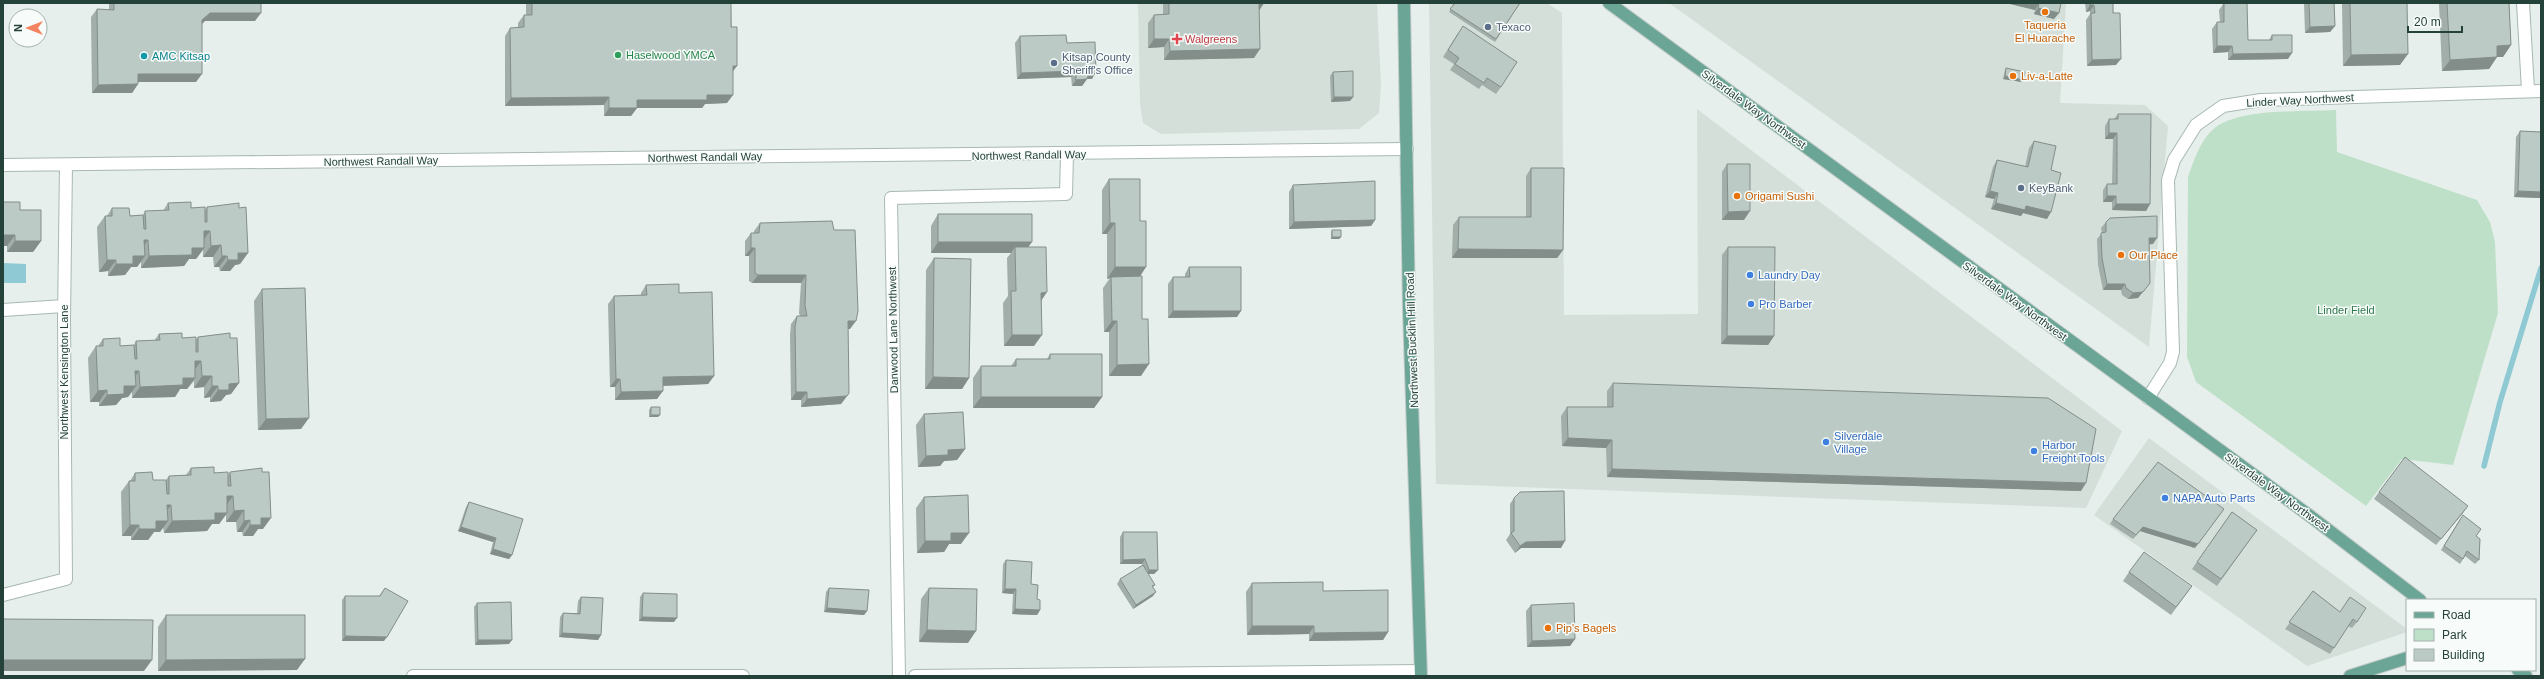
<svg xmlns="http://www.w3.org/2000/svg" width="2544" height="679" font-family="Arial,sans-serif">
  <rect width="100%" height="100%" fill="#e6efeb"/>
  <path fill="#d4dfda" d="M1138,3h239l4,81 -2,29 -20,16 -198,5 -18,-11 -3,-19z
    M1429,3h118l15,10 2,302 134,-1 -1,-205 425,322 -36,77 -650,-24z
    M1669,3h397l-6,100 85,2 23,21 -19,221z
    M2149,438l258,191v3l-100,34 -213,-151z"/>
  <path fill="#bfe0c8" d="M2336,110l1,42 140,48 13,22 5,20 3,71 -45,152 -51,-6 -36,47 -170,-124 -9,-25 1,-180c6,-17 13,-39 28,-50 27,-19 87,-15 120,-17z"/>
  <path fill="#8ec9d4" d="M3,263l23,1v19h-23z"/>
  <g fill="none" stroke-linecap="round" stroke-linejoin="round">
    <path stroke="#8ec9d4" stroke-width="5.5" d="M2484,466l16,-64 41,-134"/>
    <g stroke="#a8b8b2" stroke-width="14">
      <path id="minor" d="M2523,3l5,87
        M3,165l1404,-16
        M3,310l61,-4
        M2148,398l22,-35 3,-11 -5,-172 6,-20 22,-35 27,-19 38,-6 280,-9
        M3,595l63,-16 -2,-260 2,-154
        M413,676h330
        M899,676l-8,-478 175,-4 1,-40
        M915,676l506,-5"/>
    </g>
    <g stroke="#c2cac8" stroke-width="14">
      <path id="major" d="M1404,3l5,307 12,366
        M1609,3l701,513 110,84
        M2518,670l8,6
        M2350,676l57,-18"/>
    </g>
    <use href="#minor" stroke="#fff" stroke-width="12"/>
    <use href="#major" stroke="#6aa596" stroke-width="12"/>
  </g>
  <path fill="#a1aea9" d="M109,3h152l-6,18h-50l-3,3 -6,58h-58v2l-6,9h-40l-1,-76 6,-8h12z
    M526,3h205l2,69 -6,31 -22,1 -3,4h-65l-6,8h-27v-11l-99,1v-70l5,-8h8v-5l6,-8h2z
    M1163,3h101l-5,8 -5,47 -90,2v-13l-16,1v-25l6,-8 9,-1z
    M1454,3h66l-25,39 -46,-30z
    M2006,3h54l-6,16 -20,-5 1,-4z
    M2085,3h41l-13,1 3,61 -29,1 -1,-46 4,-6v-3l-4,1z
    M2224,3l24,37h21l3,-5 16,24 -60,1v-8l-15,1 -1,-24 5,-7h3l-1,-12z
    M2304,3h30l1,23 -5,6 -25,1z
    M2342,3h65l-7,62 -57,1z
    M2439,3h70l2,42 -8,12h-6l-8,12 -47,2z
    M1458,33l43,54 -5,7 -14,-9 -3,4 -29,-19 4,-6 -11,-7z
    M1020,36l47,7 25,36h-5l-5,7h-10l-1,-9 -54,2 -2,-36z
    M2006,68l16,14 -19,-3 2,-9z
    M1333,72l20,25 -3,4 -19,1 -1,-26z
    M2118,114l32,90 -4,7 -34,-1v-8h-9v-12l4,-6h5l1,-45h-8v-13l4,-7h5z
    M2520,131l21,1v66l-27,-1 2,-60z
    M2034,141l17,29 -4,49 -24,-6 -2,3 -30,-7 3,-10 -9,-2 8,-30 4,-7 28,7 4,-19z
    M1727,164l17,56h-22v-48z
    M1531,168l32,82 -6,8h-105l1,-33 6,-8h67v-41z
    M1109,179l31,97 1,100h-32v-44h-5l-1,-44 7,-10 -3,1v-45h-5v-44z
    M1293,185l82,35 -4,6 -82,3v-37z
    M168,203l37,7 2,-3 32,1 9,45 -8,11 -5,1 -5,6h-10l-1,-4h-5l-1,-10h-10v-7l-7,9h-7l-5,7 -43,2v-6l-4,5h-6l-6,8 -17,1v-5l-9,1 -2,-45 8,-11h2l5,-8 18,8 13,-1 2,-4h18z
    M20,210l21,31 -8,11h-26v-6h-4z
    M938,214l91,33 13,53 -8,46h-30l-1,-43 5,-7 -1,-38 4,-5h-80v-27z
    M832,221l18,108h-2l-1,67 -6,8 -40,3v-7h-10l-1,-65 1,-11 6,-8h3l-1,-3 2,-30h-49l-3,-2v-25h-4v-15l6,-8h3v-2l6,-8z
    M2106,222l47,22h-4l1,39 -12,15 -10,1 -6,-4 -1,-5h-18l-5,-25 -1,-26 5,-6 -1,-5z
    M1332,230l9,7 -2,2h-8v-7z
    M1728,247l46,89 -6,9 -47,-1 1,-89z
    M934,258l35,120 -7,11h-37l1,-119z
    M1189,267l48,50 -69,1v-34l5,-7h12v-3z
    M646,285l33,8 35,83 -6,8 -45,2 -6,13 -42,1v-13h-5l-2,-83 6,-8 27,-1v-2z
    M262,289l39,140 -43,1 -4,-129z
    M159,334l37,6 2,-3 32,1 9,45 -8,11 -5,1 -5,6 -11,1v-5l-6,1v-11l-10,1v-7l-7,8h-7l-5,8 -43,1v-6l-4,5 -6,1 -6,7 -17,1v-4h-9l-2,-44 8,-12h2l5,-7 17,7 14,-1 2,-4h18z
    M1050,354l52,43 -8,11h-121v-30l8,-12h30l5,-7h31z
    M1613,383l468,108 -474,-14 -1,-29 -44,-2 -1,-30 6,-9h40v-16z
    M651,407l7,10h-9v-7z
    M924,414l41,35 -8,11 -13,1 -4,5 -22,1 -2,-42z
    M191,468l37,7 2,-3 33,57h-5l-5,7h-10l-1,-4h-5l-1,-10h-10v-7l-7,9h-7l-5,7 -43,2 -1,-6 -3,5h-6l-6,8h-17v-4h-9l-1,-44 8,-11h1l5,-8 18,7h13l3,-4 17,-1z
    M2379,492l84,21 -27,32 -62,-46z
    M924,497l37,47h-12l-5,8 -27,1 -1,-45z
    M1514,498l47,50h-40l-6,5 -9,-13 4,-6v-30z
    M469,502l43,53 -3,4 -19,-5 3,-12 -35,-11 8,-24z
    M2232,512l25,18 -40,56 -25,-17z
    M2113,519l82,29 -55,-17 -7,8 -23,-15z
    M2460,519l16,17 3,24 -4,4 -10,-8 -5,8 -19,-14z
    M1123,532l35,38 -4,4h-6l7,11 -2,2v9l-20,13 -16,-25 3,-5 23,-13 -1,-2h-22v-27z
    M1006,560l25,24 6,15 3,11 -3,5 -25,-1 1,-20 -11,-1 1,-29z
    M2129,572l63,14 -21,29 -48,-34z
    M1252,583l71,8 65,41 -5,8 -74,1v-7l-62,1 -1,-43z
    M385,588l-1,53h-42v-41l3,-4h34z
    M829,588l38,23 -3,4 -40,-3 2,-20z
    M929,588l39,55 -49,-1 2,-43z
    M2313,591l27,21 17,10 -5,6 -4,-2 -18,28 -45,-25z
    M643,593l31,29 -35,-1 1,-24z
    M581,597l20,38 -3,5 -39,-3 1,-20 3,-4h14l1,-12z
    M477,603l32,41 -34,1 -1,-38z
    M1531,605l44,34 -5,7 -43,1 -1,-36z
    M166,615l131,55 -139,1v-44z"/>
  <path fill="#838d89" d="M1264,3l-6,9 1,-8z
    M2006,3h33l-4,7z
    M2090,5h4l-4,6 -4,1z
    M2038,8l21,5 -5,6 -20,-5z
    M210,13h51l-6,8h-50l-9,8 6,-9z
    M2335,26l-5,6 -25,1 5,-6z
    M1154,39h15l-5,8 -16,1z
    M2511,45l-8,12h-14l8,-11z
    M2217,46h15l-4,6 -15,1z
    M1260,49l-6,9 -90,2 6,-9z
    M2292,53l-4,6 -60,1 5,-6z
    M2408,54l-8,11 -57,1 8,-11z
    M2497,57l-8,12 -47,2 8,-11z
    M2121,59l-5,6 -29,1 5,-6z
    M733,66h4l-6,8z
    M1076,71l-5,6 -54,2 4,-6z
    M1096,72l-4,7h-8l5,-6z
    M138,74h64l-6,8h-63z
    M2005,76l18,4 -1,2 -19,-3z
    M1087,79l-5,7h-10l4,-6z
    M138,84l-6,9h-40l6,-8z
    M707,95h26l-6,8 -22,1 -3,4h-65l-6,8h-27l5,-8 28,-8z
    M609,97l-5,8 -99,1 6,-8z
    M1334,97h19l-3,4 -19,1z
    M2109,133h8l-4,6h-8z
    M1990,191l8,2 -4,6 -9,-2z
    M2518,191l23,1v6l-27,-1z
    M2107,196h9l-4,6h-9z
    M1996,203l30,3 25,6 -4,7 -24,-6 -2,3 -30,-7z
    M2116,204h34l-4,7 -34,-1z
    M1750,211l-6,9h-22l6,-8z
    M1375,220l-4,6 -82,3 5,-7z
    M1110,223h5l-8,11h-5z
    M204,231h6l-8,11z
    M3,235h12l-8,11h-4z
    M1332,237h9l-2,2h-8z
    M2149,238h8l-4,6 -9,1z
    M144,240h4l-8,12z
    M15,241h26l-8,11h-26z
    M938,242h94l-8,11 -9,-6 -4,6h-80z
    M221,245l-8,12h-10l8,-11z
    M192,248h12l-8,11h-7l-5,7 -43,2 8,-12z
    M751,248h4l-6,8h-4z
    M1458,249l105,1 -6,8h-105z
    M238,253h10l-8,11 -5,1 -5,6h-10l8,-11z
    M133,256h12l-8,11h-6l-6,8 -17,1 8,-12z
    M222,256h5l-8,11h-5z
    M107,260h9l-8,11 -9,1z
    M1115,267h31l-7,11 -28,-1 -1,1 -3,1z
    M758,275h48l-5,8h-49z
    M2150,283l-12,15 -10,1 5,-6z
    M2107,284h18l-4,6h-18z
    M1047,292l-8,12 2,-11z
    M1173,311h68l-4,6 -69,1z
    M848,321h8l-6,8h-8z
    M1112,321h5l-8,11h-5z
    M1012,335h30l-8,11h-30z
    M1727,336h47l-6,9 -47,-1z
    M195,361h6l-8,11z
    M1149,364l-8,12h-32l8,-11z
    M135,371h4l-8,11z
    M202,376h10l-8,11 -10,1z
    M714,376l-6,8 -51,2 6,-9z
    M933,377l36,1 -7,11h-37z
    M183,378h12l-8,11h-7l-5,8 -43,1 8,-11z
    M616,379h4l-5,8h-5z
    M239,383l-8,11 -5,1 -5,6 -11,1 8,-12 11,-6z
    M124,386h12l-8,11 -6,1 -6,7 -17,1 8,-11z
    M212,386h6l-8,11 -6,1z
    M107,390l-8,12h-9l8,-11z
    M663,391l-6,8 -42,1 6,-8z
    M796,392h11l-6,8h-10z
    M847,396l-6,8 -40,3 6,-8z
    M981,397h121l-8,11h-121z
    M651,415h9l-2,2h-9z
    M309,418l-8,11 -43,1 8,-11z
    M1568,438l44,2 -6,8 -44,-2z
    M965,449l-8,11 -13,1 -4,5 -22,1 8,-11 22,-6z
    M1612,469l474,14 -5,8 -474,-14z
    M227,496h6l-8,11z
    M167,505h4l-8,11z
    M2468,506l-5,7 -27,32 5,-6z
    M2224,509l-29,39 -55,-17 -7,8 10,-12z
    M244,510l-8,12h-10l8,-11z
    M215,513h12l-8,11h-7l-5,7 -43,2 8,-12z
    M261,518h10l-8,11h-5l-5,7h-10l7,-11z
    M250,520l-8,12h-5l7,-11z
    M156,521h12l-8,11h-6l-6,8h-17l8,-11z
    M130,525h9l-8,11h-9z
    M461,527l35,11 -3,4 -35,-11z
    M951,533h18l-8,11h-12l-5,8 -27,1 8,-12z
    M1565,541l-4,7h-40l-6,5 5,-7 6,-4z
    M493,549l19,6 -3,4 -19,-5z
    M1145,559l-3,5h-22l3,-4z
    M1149,570h9l-4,4h-8z
    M1005,589h11l-3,5 -11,-1z
    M1156,592l-3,4 -20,13 3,-4z
    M827,608l40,3 -3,4 -40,-3z
    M1015,609l25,1 -3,5 -25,-1z
    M642,617l35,1 -3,4 -35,-1z
    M1252,626h62l-5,8 -62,1z
    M927,630l49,1 -8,12 -49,-1z
    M1388,632l-5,8 -74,1 5,-8z
    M562,633l39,2 -3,5 -39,-3z
    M345,636l42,1 -3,4h-42z
    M1575,639l-5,7 -43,1 5,-6z
    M478,640h34l-3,4 -34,1z
    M305,659l-8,11 -139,1 8,-11z
    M3,660h149l-8,11h-141z"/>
  <path fill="#bbcac4" stroke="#838d89" d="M114,3h147v10h-51l-8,7v54h-64v10l-40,1 -1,-76 17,1z
    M532,3h199v24h6v39h-4v29h-26v5h-70v8h-28v-11l-98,1 -1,-70 14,-1v-12h8z
    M1169,3h95l-5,1 1,45 -90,2 -1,-12h-15v-24l15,-1z
    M1455,3h65l-24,36 -46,-30z
    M2038,3h23l-2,10 -21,-5 1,-5z
    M2090,3h23v10h7l1,46 -29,1 -1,-47h4l-1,-8h-4z
    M2224,3h23l1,37h24v-5h20v18l-59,1 -1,-8h-15v-24h7z
    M2309,3h25l1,23 -25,1z
    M2350,3h57l1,51 -57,1z
    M2447,3h62l2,42 -14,1v11l-47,3z
    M1463,26l54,36 -16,25 -14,-9 -3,5 -29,-19 4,-6 -11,-8z
    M1066,35l1,8 28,-1 1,30 -7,1 -2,6 -11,1v-9l-55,2 -1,-37z
    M2006,68l19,4 -2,8 -18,-4z
    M1353,71v26h-19l-1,-25z
    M2118,114h33l-1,90h-34v-8h-9v-12h10v-51h-8v-14h9z
    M2520,131l21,1v60l-23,-1z
    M2034,141l22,5 -5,24 10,3 -10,39 -25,-6 -1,4 -29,-7 2,-10 -8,-2 7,-31 31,7z
    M1727,164h23v47l-22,1z
    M1531,168h33l-1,82 -105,-1 1,-32h72z
    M1109,179h31v42h6v46h-31v-44h-5z
    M1375,181v39l-81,2 -1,-37z
    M3,202h17v8h21v31h-26v-6h-12z
    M191,202v6l14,-1v15h2v-15l32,-4v5l7,-1 2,46h-10v7h-10l-1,-4h-5l-1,-11 -10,1 -1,-15h-6v17h-12v7l-43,1 -1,-16h-4l1,16h-12v8h-17v-4h-9l-2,-44h7v-8h17l1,8 13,-1 1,14h2l-1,-18 24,-1 -1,-7z
    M938,214h94v28h-94z
    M2157,216v22h-8l1,45 -7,9 -10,1 -7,-5 -1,-4h-18l-5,-26 -1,-25 5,-1v-10l4,-4z
    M832,221l2,9h21l3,81 -2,10h-8l1,72 -2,3 -40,3v-7h-11l-1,-65 2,-11h10l-2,-11 1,-30h-48l-3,-2v-25h-4v-15h8l1,-10z
    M1332,230h9v7h-9z
    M1015,247h31l1,45 -6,1 1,42h-30l-1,-44h5z
    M1728,247h47l-1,89h-47z
    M934,258l37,1 -2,119 -36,-1z
    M1189,267h52v44h-68v-34h17z
    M1142,276v43h6l1,45 -32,1v-44h-5l-1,-44z
    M679,284v9l33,-1 2,84 -51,1v14l-42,1 -1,-13h-4l-2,-83 33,-1 -1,-10z
    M305,288l4,130 -43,1 -4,-130z
    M182,333v5l14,-1v15h2v-15l32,-4v5h7l2,45 -10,1v6h-11v-4h-6v-10h-10l-1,-15h-6v17h-12v7l-43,2 -1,-16h-4l1,15h-12v8l-17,1v-5l-9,1 -2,-45h7v-7l17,-1v8l14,-1 1,14h2l-1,-18 24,-1 -1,-6z
    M1050,354h52v43h-121v-31h35v-7h34z
    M1613,383l435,15 48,31 -10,54 -474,-14v-29l-44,-2 -1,-31h46z
    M651,407h9v8h-9z
    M963,412l2,37 -17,1v5l-22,1 -2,-42z
    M2405,457l63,49 -27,33 -62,-47z
    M2158,462l66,47 -26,35 -55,-17 -7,8 -23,-16z
    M214,467v6l14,-1v14h3l-1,-14 32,-4v4h7l2,46h-10v7h-11v-5l-6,1v-11l-10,1 -1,-15h-6v17h-12v7l-43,1 -1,-16h-4l1,16h-12v8h-17v-4h-9l-1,-44h6v-8l17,-1 1,8h13l1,14h2v-18l22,-1v-7z
    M1564,491l1,50 -39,1 -6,4 -9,-13 3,-2v-33l6,-6z
    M968,495l1,38h-18v8h-26l-1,-44z
    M469,502l54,17 -11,36 -19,-6 3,-11 -35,-11z
    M2232,512l25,18 -36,49 -24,-17z
    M2463,515l18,14 -5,7 4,3 -1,21 -12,-9 -4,8 -19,-13z
    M1123,532h34l1,38h-9l-4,-11 -22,1z
    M2144,552l48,34 -16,21 -47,-35z
    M1006,560l26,2 -1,22 7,1 -1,14 3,1v10l-25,-1 1,-20h-11z
    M1143,565l12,20 -3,1 4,6 -20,13 -16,-26z
    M1323,582v9l65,-1v42l-74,1v-7h-62v-43z
    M385,588l23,13 -21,36 -42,-1v-40h35z
    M829,588l40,2 -2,21 -40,-3z
    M929,588l48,1 -1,42 -49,-1z
    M2313,591l27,21 10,-15 16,11 -9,14 -4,-3 -19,29 -45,-26z
    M643,593l34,1v24l-35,-1z
    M581,597l22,1 -2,37 -39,-2 1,-20 17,1z
    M511,602l1,38h-34l-1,-37z
    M1574,603l1,36 -43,2 -1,-36z
    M166,615h139v44l-139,1z
    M3,619l150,1 -1,40h-149z"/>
  <g fill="#e8710a" stroke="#f7fbf9" stroke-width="1.5">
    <circle cx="2045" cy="12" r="4"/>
    <circle cx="2013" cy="76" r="4"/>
    <circle cx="1737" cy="196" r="4"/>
    <circle cx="2121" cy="255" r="4"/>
    <circle cx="1548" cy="628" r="4"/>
  </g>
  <g fill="#5c6f8a" stroke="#f7fbf9" stroke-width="1.5">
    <circle cx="1488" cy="27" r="4"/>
    <circle cx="1054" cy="63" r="4"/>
    <circle cx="2021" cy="188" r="4"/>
  </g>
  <path fill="#e0444e" stroke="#f7fbf9" stroke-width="1.5" d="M1175 33h4v4h4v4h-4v4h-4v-4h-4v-4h4z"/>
  <circle fill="#2e9e5b" stroke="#f7fbf9" stroke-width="1.5" cx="618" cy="55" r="4"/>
  <circle fill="#0f9aa8" stroke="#f7fbf9" stroke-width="1.5" cx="144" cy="56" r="4"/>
  <g fill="#3f7fe0" stroke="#f7fbf9" stroke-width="1.5">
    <circle cx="1750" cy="275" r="4"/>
    <circle cx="1751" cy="304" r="4"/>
    <circle cx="1826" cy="442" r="4"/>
    <circle cx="2034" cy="451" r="4"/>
    <circle cx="2165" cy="498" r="4"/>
  </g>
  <g text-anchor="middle" stroke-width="3" stroke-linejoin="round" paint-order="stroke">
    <g font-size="11" fill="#c56008" stroke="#f7fbf9" text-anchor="start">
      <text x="2045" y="29" text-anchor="middle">Taqueria<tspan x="2045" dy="13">El Huarache</tspan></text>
      <text x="2021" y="80">Liv-a-Latte</text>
      <text x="1745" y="200">Origami Sushi</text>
      <text x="2129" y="259">Our Place</text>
      <text x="1556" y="632">Pip's Bagels</text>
    </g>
    <g font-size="11" fill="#4e5e75" stroke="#f7fbf9" text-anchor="start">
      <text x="1496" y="31">Texaco</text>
      <text x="1062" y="61">Kitsap County<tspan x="1062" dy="13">Sheriff's Office</tspan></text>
      <text x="2029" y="192">KeyBank</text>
    </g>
    <g font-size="11" fill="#be3a42" stroke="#f7fbf9" text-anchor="start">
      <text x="1185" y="43">Walgreens</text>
    </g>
    <g font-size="11" fill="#27864d" stroke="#f7fbf9" text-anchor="start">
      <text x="626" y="59">Haselwood YMCA</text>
    </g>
    <g font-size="11" fill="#0d838f" stroke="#f7fbf9" text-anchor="start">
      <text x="152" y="60">AMC Kitsap</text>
    </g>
    <g font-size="11" fill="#24423a" stroke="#f7fbf9">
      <text transform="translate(2300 100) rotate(-3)" y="4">Linder Way Northwest</text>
      <text transform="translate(1754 109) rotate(36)" y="4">Silverdale Way Northwest</text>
      <text transform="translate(1029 155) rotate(-1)" y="4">Northwest Randall Way</text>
      <text transform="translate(705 157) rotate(-1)" y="4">Northwest Randall Way</text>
      <text transform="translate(381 161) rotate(-1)" y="4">Northwest Randall Way</text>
      <text transform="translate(2015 301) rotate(36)" y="4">Silverdale Way Northwest</text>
      <text transform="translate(893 330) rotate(-91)" y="4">Danwood Lane Northwest</text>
      <text transform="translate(1412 340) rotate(-92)" y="4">Northwest Bucklin Hill Road</text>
      <text transform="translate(64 372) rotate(-90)" y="4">Northwest Kensington Lane</text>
      <text transform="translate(2277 492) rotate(36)" y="4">Silverdale Way Northwest</text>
    </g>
    <g font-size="11" fill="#366cbe" stroke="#f7fbf9" text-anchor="start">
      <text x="1758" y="279">Laundry Day</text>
      <text x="1759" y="308">Pro Barber</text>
      <text x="1834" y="440">Silverdale<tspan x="1834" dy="13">Village</tspan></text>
      <text x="2042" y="449">Harbor<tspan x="2042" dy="13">Freight Tools</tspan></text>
      <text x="2173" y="502">NAPA Auto Parts</text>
    </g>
    <g font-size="11" fill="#2d7a4b" stroke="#f7fbf9">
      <text x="2346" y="314">Linder Field</text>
    </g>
  </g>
  <rect width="2544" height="679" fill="none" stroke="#24423a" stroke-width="8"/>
  <rect x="2406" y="599" width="130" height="72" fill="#f7fbf9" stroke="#a3b1ad"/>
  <rect x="2414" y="612" width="20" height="6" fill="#6aa596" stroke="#a3b1ad"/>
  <text x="2442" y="619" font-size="12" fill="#24423a">Road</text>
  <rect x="2414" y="629" width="20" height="12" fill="#bfe0c8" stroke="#a3b1ad"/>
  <text x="2442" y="639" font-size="12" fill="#24423a">Park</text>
  <rect x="2414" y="649" width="20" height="12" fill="#bbcac4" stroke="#a3b1ad"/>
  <text x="2442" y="659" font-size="12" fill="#24423a">Building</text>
  <g transform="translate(28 28) rotate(270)"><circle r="19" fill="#f7fbf9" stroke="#a3b1ad"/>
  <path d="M0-3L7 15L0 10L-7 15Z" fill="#f4845f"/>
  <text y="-6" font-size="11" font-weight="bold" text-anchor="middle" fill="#24423a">N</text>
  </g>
  <path d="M2408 26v6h54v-6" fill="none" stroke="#24423a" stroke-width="2"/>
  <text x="2414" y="26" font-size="12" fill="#24423a" stroke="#f7fbf9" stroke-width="3" paint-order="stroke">20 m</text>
</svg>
